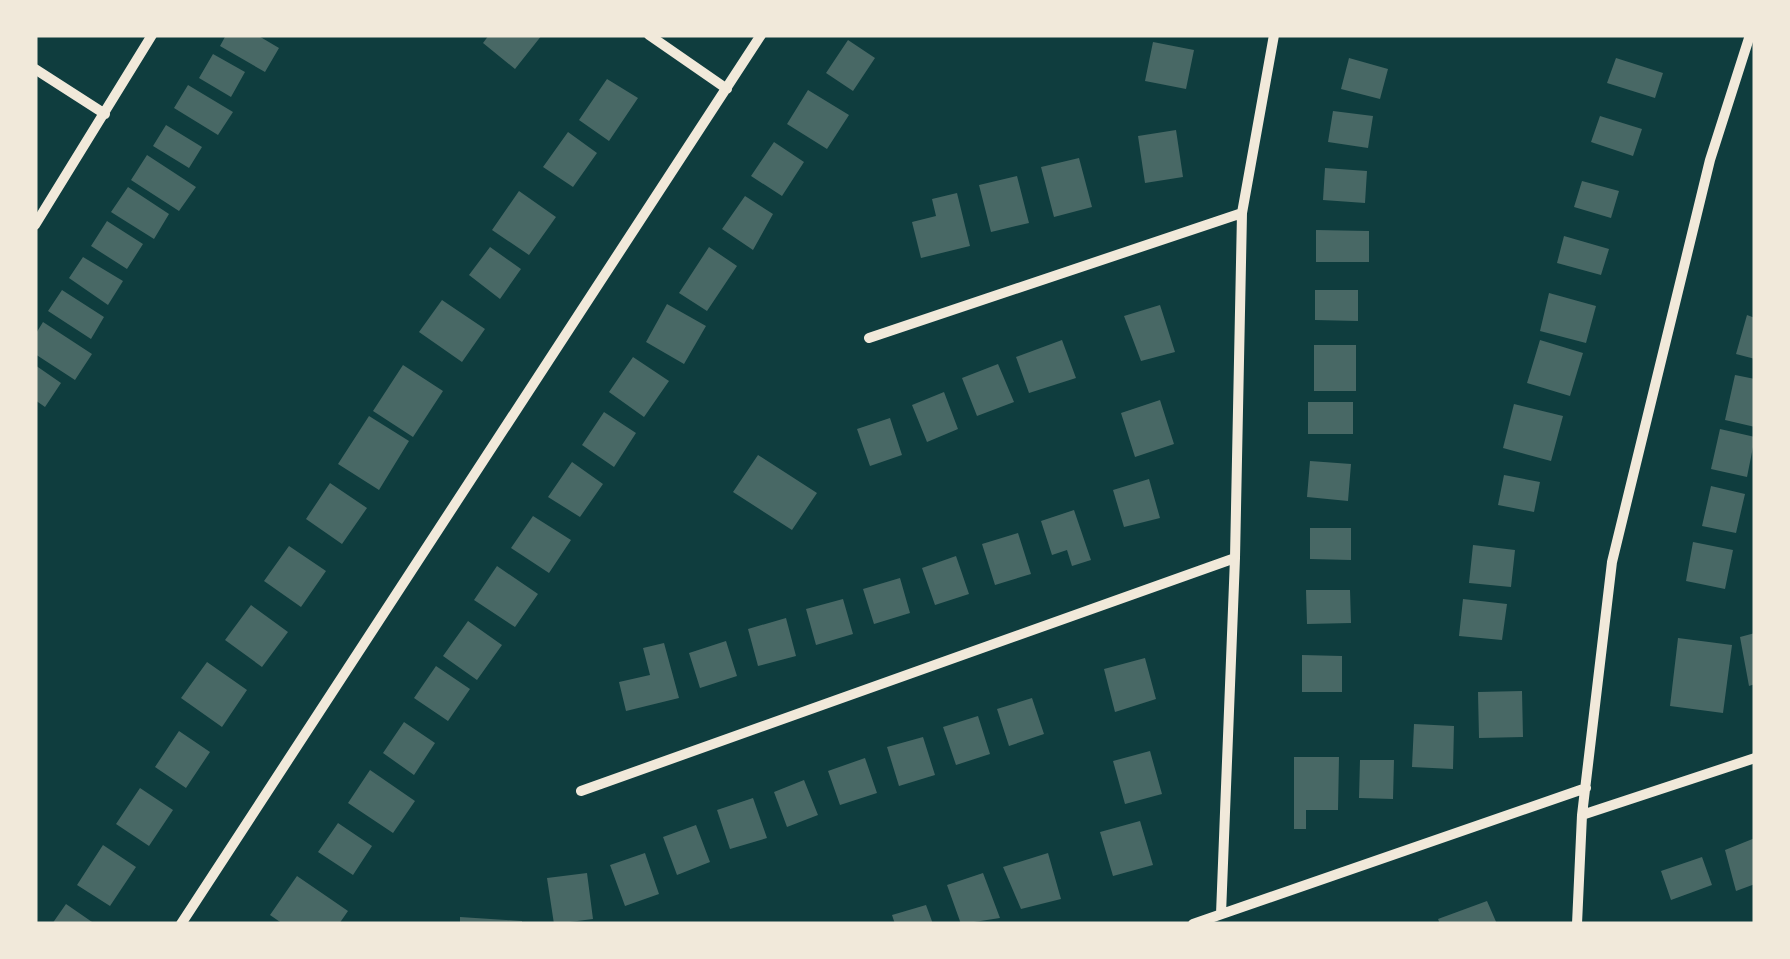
<svg xmlns="http://www.w3.org/2000/svg" width="1790" height="959" font-family="Rubik,sans-serif">
  <rect width="100%" height="100%" fill="#0f3d3e"/>
  <path fill="#486865" d="M226,35h31l22,13 -14,24 -45,-26z
    M489,35h53l-27,34 -32,-26z
    M848,40l27,18 -22,33 -27,-18z
    M1153,42l41,8 -8,39 -41,-8z
    M213,54l32,18 -14,25 -32,-19z
    M1349,58l39,11 -8,30 -39,-10z
    M1616,58l47,15 -8,25 -48,-15z
    M607,79l31,19 -29,43 -30,-21z
    M188,85l45,27 -15,23 -44,-27z
    M808,90l41,25 -22,34 -40,-25z
    M1333,111l40,5 -5,32 -40,-6z
    M1600,116l42,13 -9,27 -42,-14z
    M166,125l36,22 -13,21 -36,-22z
    M1176,130l7,47 -38,6 -7,-47z
    M568,132l29,21 -24,34 -30,-20z
    M774,142l30,20 -22,34 -31,-20z
    M147,155l49,32 -17,24 -48,-31z
    M1079,158l13,49 -38,10 -13,-50z
    M1325,168l42,3 -2,32 -42,-3z
    M1017,176l12,47 -38,9 -12,-47z
    M1582,181l37,10 -8,27 -37,-11z
    M128,187l41,27 -15,25 -43,-27z
    M519,191l37,26 -27,38 -37,-25z
    M957,193l13,53 -49,12 -9,-36 24,-6 -4,-17z
    M745,196l28,18 -20,36 -31,-21z
    M107,221l36,23 -16,25 -36,-23z
    M1316,230l53,1v31h-53z
    M1564,236l45,13 -8,26 -44,-12z
    M490,247l31,22 -21,30 -31,-24z
    M709,247l28,19 -30,45 -28,-18z
    M83,257l40,24 -15,24 -39,-27z
    M62,290l42,27 -13,22 -43,-28z
    M1315,290h43v31l-43,-1z
    M1549,293l47,13 -10,37 -46,-12z
    M442,300l43,29 -23,33 -43,-30z
    M667,304l39,22 -22,38 -38,-22z
    M1160,305l15,47 -34,9 -17,-45z
    M1747,315l8,3v41l-19,-5z
    M43,322l49,32 -17,26 -40,-26v-19z
    M1062,340l14,38 -47,15 -13,-36z
    M1540,340l43,13 -13,43 -43,-13z
    M1314,345h42v46h-42z
    M633,357l36,24 -25,36 -35,-25z
    M998,364l16,38 -37,14 -15,-38z
    M35,365l26,18 -16,24 -10,-7z
    M403,365l40,26 -30,46 -40,-26z
    M1735,375l20,4v48l-30,-7z
    M944,392l14,37 -31,13 -15,-37z
    M1160,400l14,44 -39,13 -14,-44z
    M1308,402h45v32h-45z
    M1514,404l49,12 -12,45 -48,-13z
    M604,412l32,21 -22,34 -32,-22z
    M369,416l40,25 -30,49 -41,-26z
    M890,418l12,37 -32,11 -13,-37z
    M1720,429l35,8 -8,40 -36,-8z
    M758,455l59,38 -25,37 -59,-38z
    M1310,461l41,3 -3,37 -41,-4z
    M572,462l31,22 -23,33 -32,-20z
    M1504,475l36,7 -6,30 -36,-7z
    M1149,479l11,39 -36,9 -11,-37z
    M330,483l37,25 -25,36 -36,-25z
    M1711,486l34,8 -9,39 -34,-7z
    M1074,510l17,50 -19,6 -5,-16 -15,5 -11,-34z
    M533,516l38,24 -22,33 -38,-25z
    M1310,528h41v32l-41,-1z
    M1018,533l13,41 -36,11 -13,-41z
    M1693,542l40,8 -8,39 -39,-8z
    M1473,545l42,5 -4,37 -42,-4z
    M289,546l37,25 -25,36 -37,-26z
    M956,556l13,38 -34,11 -13,-37z
    M497,566l41,28 -23,33 -41,-27z
    M900,578l10,35 -36,11 -11,-35z
    M1306,590h44l1,33 -44,1z
    M843,599l10,35 -37,11 -10,-36z
    M1463,599l44,5 -5,36 -43,-4z
    M251,605l37,27 -26,35 -37,-27z
    M786,618l10,38 -38,10 -10,-37z
    M468,621l34,24 -25,35 -34,-24z
    M1755,633v51l-6,2 -9,-49z
    M1678,638l54,7 -9,68 -53,-7z
    M726,641l11,35 -37,12 -11,-35z
    M664,643l15,55 -53,13 -7,-29 31,-7 -7,-27z
    M1302,655l40,1v36h-40z
    M1145,658l11,41 -41,13 -11,-43z
    M207,662l40,28 -25,37 -41,-29z
    M436,666l34,23 -22,32 -34,-23z
    M1522,691l1,46 -44,1 -1,-46z
    M1032,698l12,36 -35,12 -12,-37z
    M978,716l12,38 -34,11 -13,-38z
    M404,722l31,21 -21,32 -31,-22z
    M1414,724l40,2 -1,43 -41,-2z
    M179,731l31,21 -24,36 -31,-21z
    M923,737l12,38 -36,11 -12,-39z
    M1150,751l12,43 -37,10 -12,-43z
    M1294,757h45l-1,53h-32v19h-12z
    M865,758l12,35 -37,12 -12,-34z
    M1360,760h34l-1,39 -34,-1z
    M370,770l45,31 -22,32 -45,-30z
    M804,780l14,35 -31,12 -13,-35z
    M140,788l33,22 -24,36 -33,-22z
    M753,798l14,40 -37,11 -13,-39z
    M1140,821l13,44 -40,11 -13,-44z
    M338,823l34,23 -19,29 -35,-23z
    M696,825l14,37 -33,13 -14,-38z
    M1755,838v46l-19,7 -11,-41z
    M103,845l33,22 -26,39 -33,-21z
    M645,853l14,41 -34,12 -15,-41z
    M1048,853l13,46 -40,10 -18,-42z
    M1702,857l10,28 -41,15 -10,-29z
    M587,873l6,46 -39,5 -7,-46z
    M983,873l17,45 -39,6 -14,-39z
    M297,876l51,35 -9,13h-56l-13,-9z
    M1487,901l10,23h-57l-2,-5z
    M66,904l29,20h-43z
    M926,905l7,19h-38l-3,-9z
    M460,917l62,4v3h-62z"/>
  <g fill="none" stroke-linecap="round" stroke-linejoin="round">
    <path stroke="#f1e9da" stroke-width="10" d="M649,35l78,54
      M35,69l70,45
      M35,225l117,-190
      M869,338l373,-125
      M581,791l654,-233
      M1582,815l173,-57
      M1221,914l14,-356 7,-345 32,-178
      M181,924l580,-889
      M1193,924l393,-136
      M1577,924l5,-109 30,-253 98,-402 40,-125"/>
  </g>
  <rect width="1790" height="959" fill="none" stroke="#f1e9da" stroke-width="75"/>
</svg>
